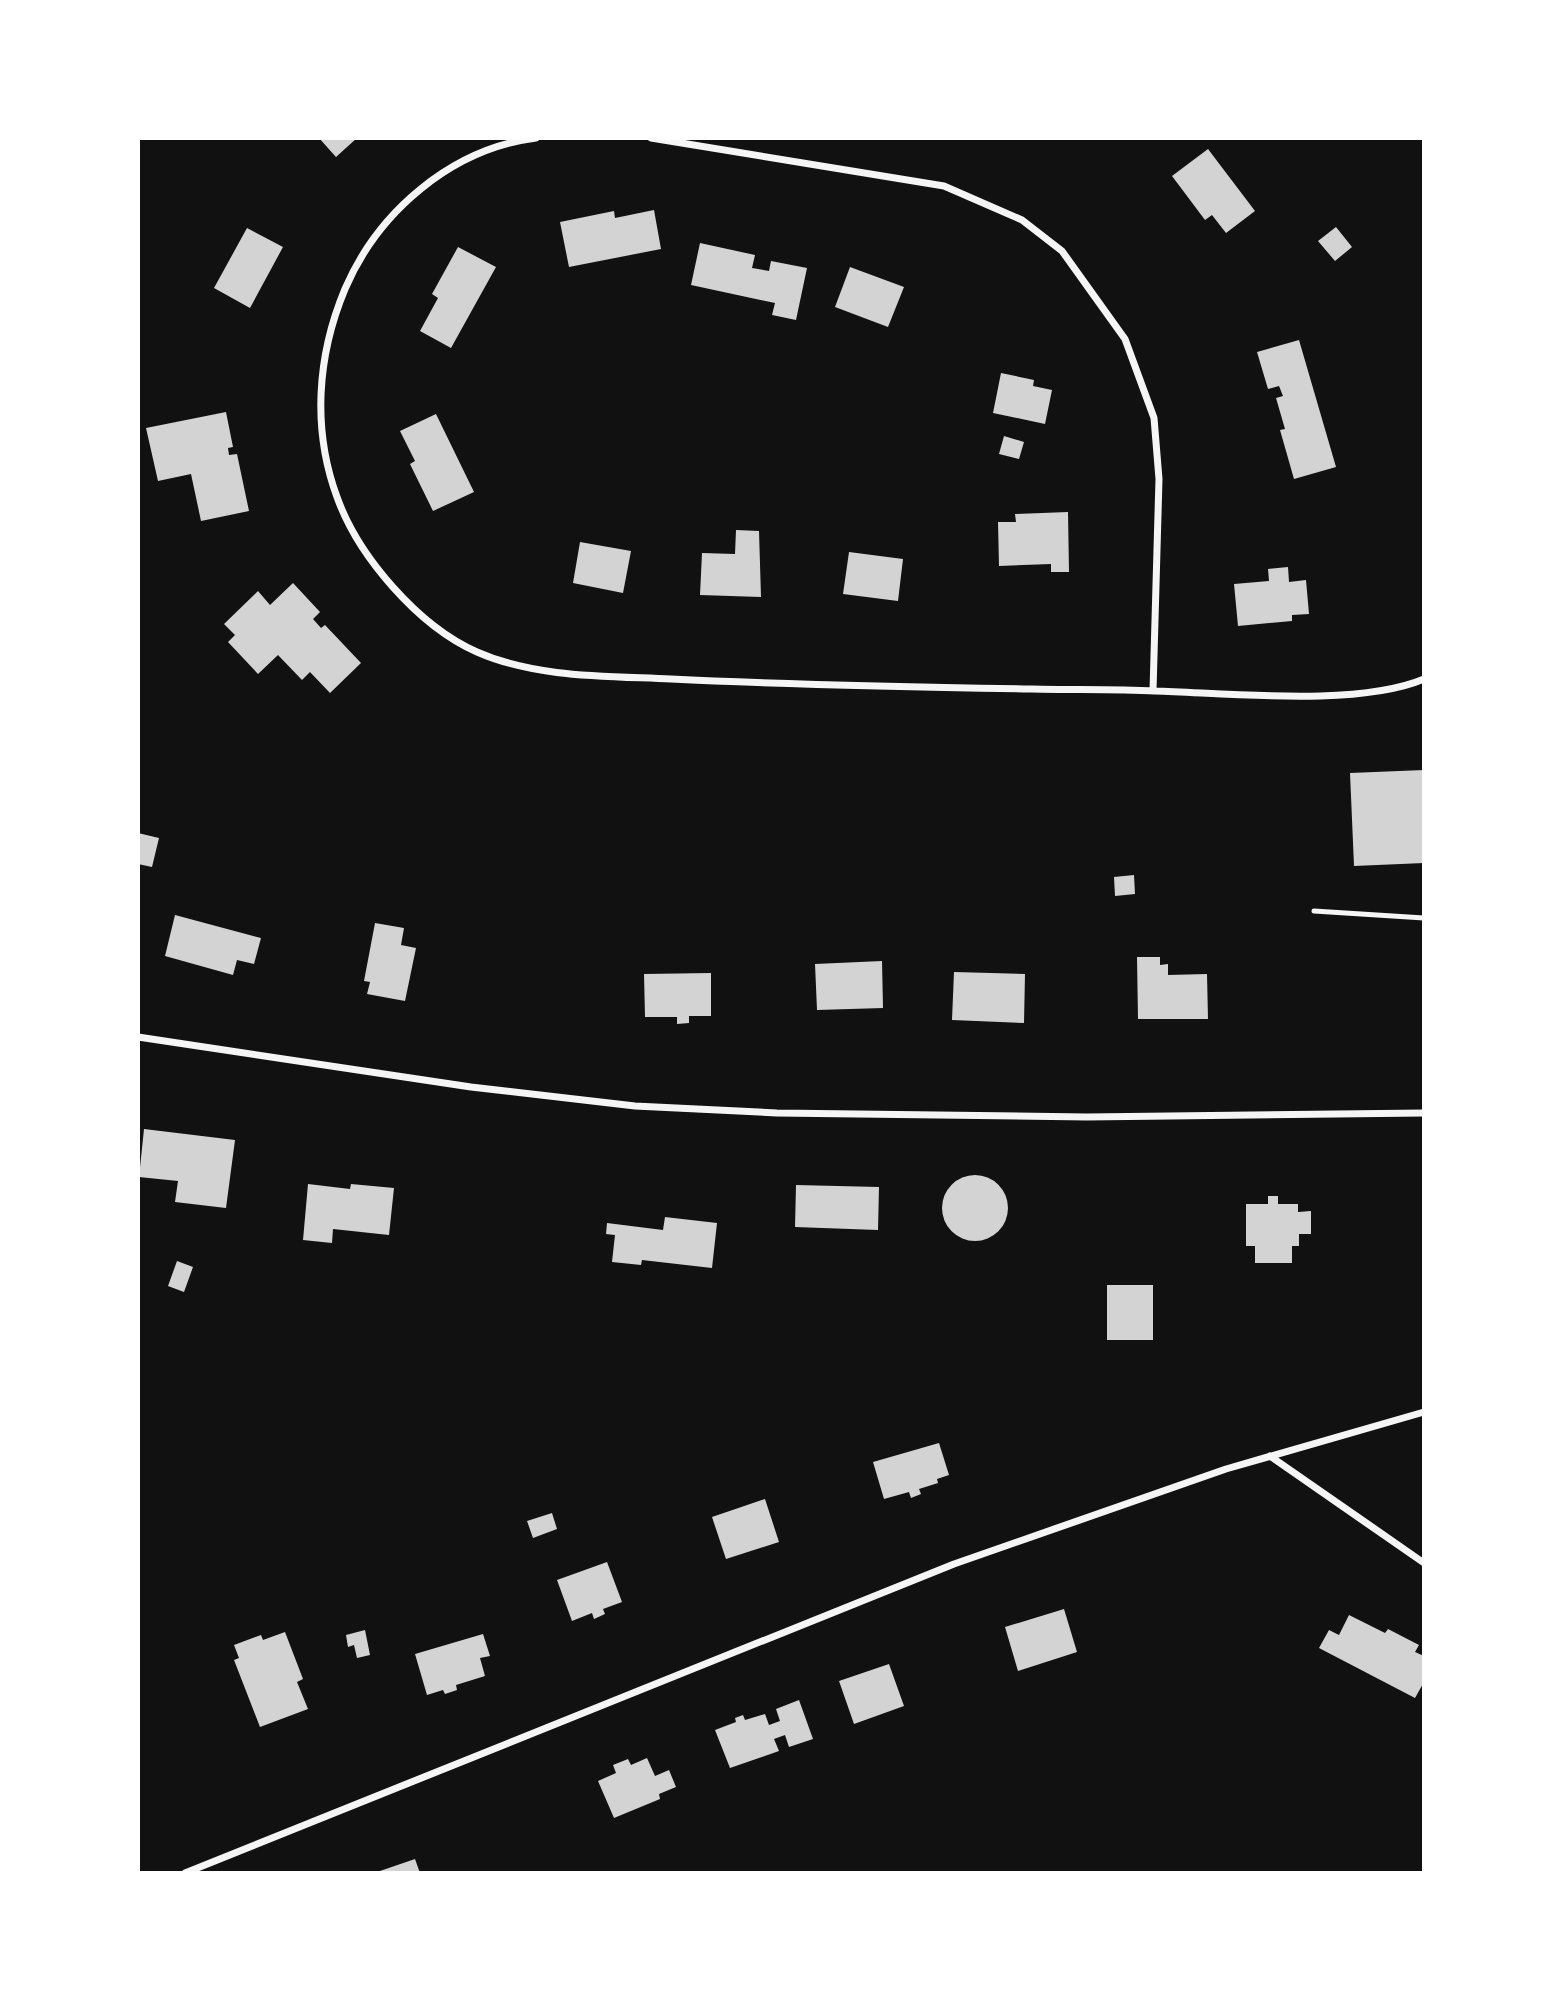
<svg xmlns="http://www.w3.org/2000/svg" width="1562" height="2011" font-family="'Fira Sans',sans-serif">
  <rect width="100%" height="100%" fill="#111"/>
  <path fill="#d3d3d3" d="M319,138h38l-21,19z
    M1208,149l47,62 -29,22 -14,-18 -7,5 -33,-44z
    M654,210l7,39 -92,18 -9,-45 54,-11 1,7z
    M1336,227l16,20 -17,14 -17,-20z
    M247,228l36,19 -33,61 -36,-20z
    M700,243l55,12 -3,13 17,3 2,-10 36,7 -11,52 -24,-5 3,-12 -84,-18z
    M458,247l38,20 -45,81 -31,-17 18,-33 -6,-4z
    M850,267l54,20 -16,40 -53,-20z
    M1299,340l37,127 -42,12 -14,-49 5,-1 -9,-31 7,-2 -4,-10 -11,3 -11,-37z
    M1001,373l33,7 -1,6 19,4 -7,34 -52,-11z
    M226,412l7,35 -5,1 1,7 8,-1 12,57 -48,10 -10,-47 -33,7 -12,-53z
    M436,414l38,78 -41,19 -23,-47 5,-3 -15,-30z
    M1004,436l20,6 -5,17 -20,-5z
    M1068,512l1,60h-18v-8l-52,2 -1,-44h18l-1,-8z
    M736,530l23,1 2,66 -61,-2 2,-42 33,1z
    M580,542l51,9 -8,42 -50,-10z
    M849,552l54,7 -5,42 -55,-7z
    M1288,567l1,15 17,-2 3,34 -17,1v6l-54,5 -4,-42 35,-3 -1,-12z
    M293,583l27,29 -7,7 8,9 4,-3 36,38 -31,30 -20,-21 -8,8 -24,-25 -20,19 -30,-32 7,-7 -11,-11 34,-33 12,14z
    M1424,770v93l-70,3 -4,-93z
    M138,833l21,5 -7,29 -14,-3z
    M1134,875l1,19 -20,2 -1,-19z
    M175,915l86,23 -7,26 -17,-4 -4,15 -68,-19z
    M375,923l29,5 -3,17 15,3 -11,53 -38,-7 3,-12 -6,-1z
    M1137,957h23v8l8,-1v11l39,-1 1,45h-70z
    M882,961l1,47 -66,2 -2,-46z
    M954,972l71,2 -1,49 -72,-3z
    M711,973v43h-22v7l-12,1v-7h-32l-1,-43z
    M144,1129l91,11 -9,68 -51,-6 3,-21 -39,-4z
    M942 1208a33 33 0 1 1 66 0a33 33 0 1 1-66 0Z
    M308,1184l42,5 1,-5 43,4 -5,47 -56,-6 -1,14 -29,-3z
    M796,1185l83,2 -1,43 -83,-3z
    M1268,1196h10v8h20v8l13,-1v23h-12v12h-7v17h-37v-17h-9v-42h22z
    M665,1217l52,6 -5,45 -70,-8 -1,5 -29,-3 3,-27 -9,-1 1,-11 56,7z
    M177,1261l16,6 -9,25 -16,-6z
    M1107,1285h46v55h-46z
    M939,1443l10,32 -12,4 1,4 -19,6 2,5 -10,4 -2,-6 -25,7 -11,-37z
    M765,1499l14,43 -53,17 -14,-42z
    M552,1513l5,16 -24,9 -6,-17z
    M607,1562l15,40 -19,7 2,5 -11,5 -2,-6 -20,8 -15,-41z
    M1064,1609l13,43 -59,19 -13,-44z
    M1349,1615l36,18 3,-4 31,16 -4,7 9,4v26l-9,16 -96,-50 10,-18 10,5z
    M365,1630l5,25 -13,3 -3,-13 -6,2 -2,-12z
    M285,1632l18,47 -6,3 11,27 -48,18 -26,-67 5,-2 -5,-13 27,-10 2,5z
    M483,1634l7,22 -10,2 5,18 -29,9 1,5 -12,4 -2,-4 -16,5 -12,-41z
    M889,1664l15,42 -50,18 -15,-43z
    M799,1700l14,39 -24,8 -4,-12 -11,4 5,12 -49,17 -15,-38 21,-8 -1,-4 8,-3 2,5 20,-6 4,11 11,-4 -4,-12z
    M647,1758l8,18 14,-6 7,17 -17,7 1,5 -46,19 -16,-37 18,-8 -3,-8 15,-6 3,6z
    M415,1859l5,14h-43v-1z"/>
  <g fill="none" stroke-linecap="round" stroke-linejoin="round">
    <path stroke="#f5f5f5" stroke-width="5" d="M1314,911l110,7"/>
    <path stroke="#f5f5f5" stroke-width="7" d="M536,138c-85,11 -158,74 -191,151 -28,67 -33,140 -8,208 21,59 81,129 140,155 59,26 130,24 194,27 120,6 240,8 361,10 41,1 82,0 123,2 73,2 203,16 269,-12
      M651,138l293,48 78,34 40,31 63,88 29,79 5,61 -6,212
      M138,1037l333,50 164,19 142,7 310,4 337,-4
      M1270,1456l154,107
      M185,1873l769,-309 272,-95 198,-57"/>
  </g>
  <rect width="1562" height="2011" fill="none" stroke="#ffffff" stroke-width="280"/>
</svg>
